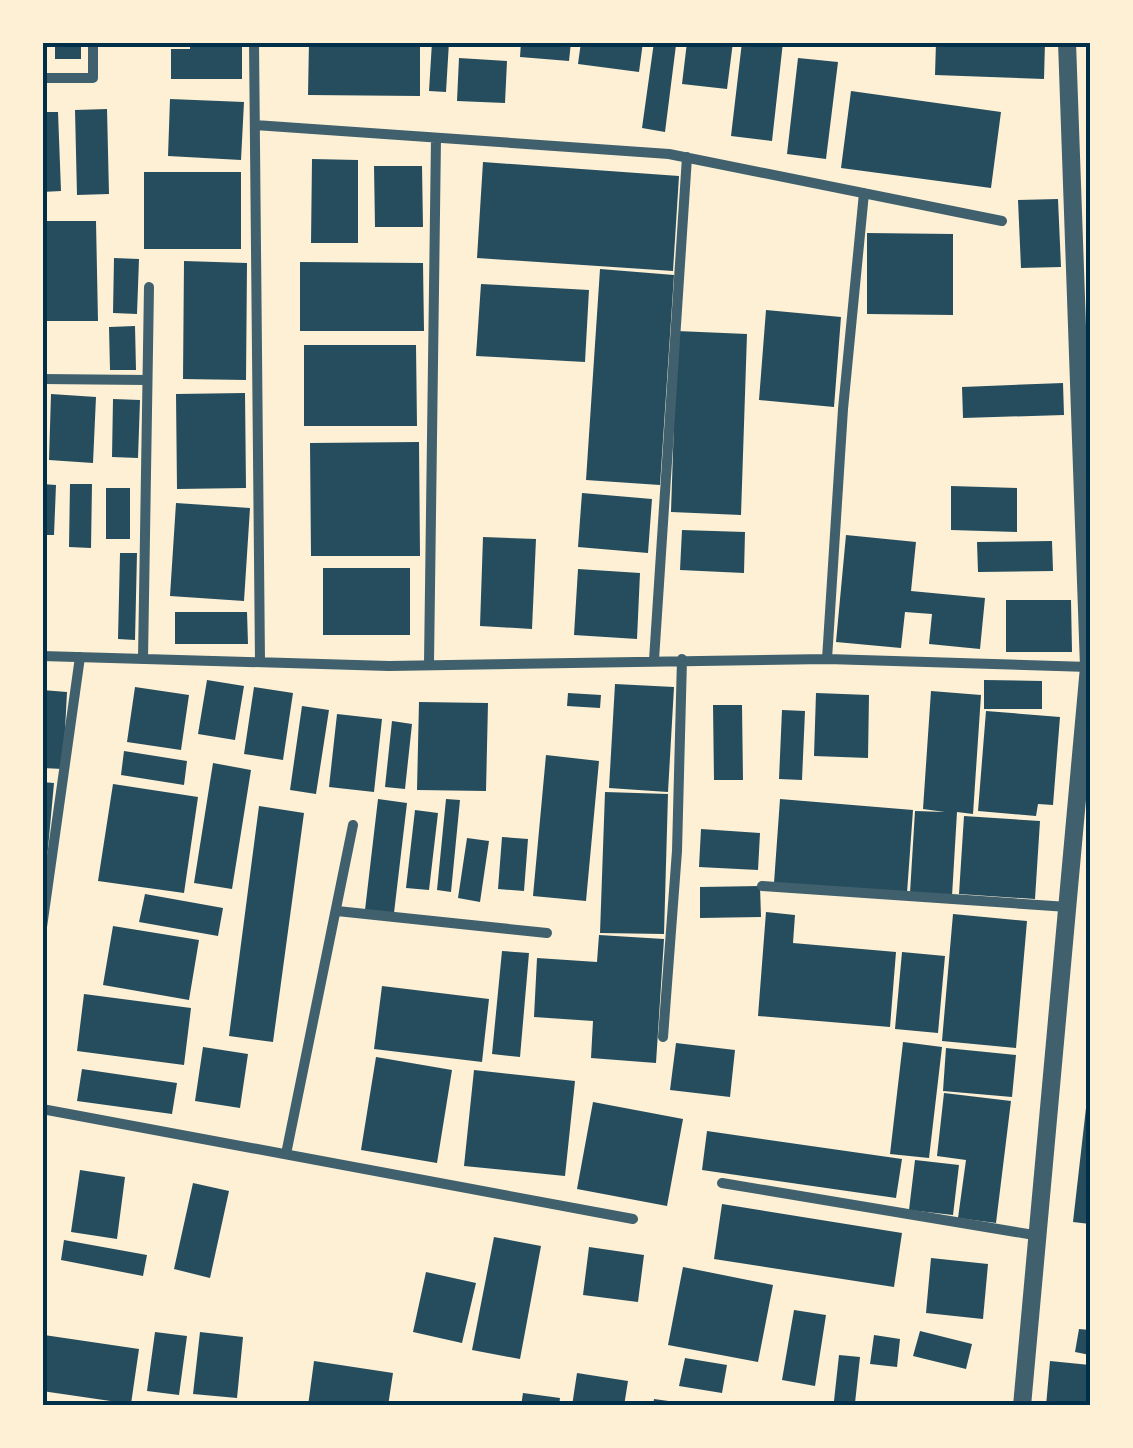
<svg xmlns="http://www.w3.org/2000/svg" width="1133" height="1448" font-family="'DejaVu Sans',sans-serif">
  <rect width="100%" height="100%" fill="#fdf0d5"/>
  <path fill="#264d5e" d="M55,42h26v17h-26z
    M190,42h52v37h-71v-30h19z
    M309,42h111v54l-112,-1z
    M432,42h17l-3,50 -17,-1z
    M521,42h50l-2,19 -49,-4z
    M581,42h62l-4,30 -61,-8z
    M654,42l22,3 -11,87 -23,-4z
    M687,42h46l-6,47 -45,-5z
    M742,42h41l-11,99 -41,-5z
    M936,42h109l-1,37 -109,-4z
    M459,58l48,3 -2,42 -48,-2z
    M798,58l40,4 -12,97 -39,-5z
    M851,91l150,21 -10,76 -150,-20z
    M170,99l74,3 -3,58 -73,-4z
    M107,109l2,85 -32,1 -2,-85z
    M42,112h16l3,79 -19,1z
    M312,159l46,1v83h-47z
    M483,162l196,14 -6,95 -196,-13z
    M374,166h48l1,61h-48z
    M144,172h97v77h-97z
    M1058,199l3,68 -40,1 -3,-68z
    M42,221h54l2,100h-56z
    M867,233l86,1v81l-86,-1z
    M114,258l25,1 -2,55 -24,-1z
    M184,261l63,2 -1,117 -63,-1z
    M300,262l123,1 1,68h-124z
    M600,269l74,6 -14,210 -74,-5z
    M481,284l108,6 -4,72 -109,-6z
    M766,310l75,7 -7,90 -75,-7z
    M135,326l1,44h-26l-1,-43z
    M677,331l70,3 -6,181 -70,-3z
    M304,345h112l1,81h-113z
    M1063,383l1,32 -101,3 -1,-31z
    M245,393l1,95 -69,1 -1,-95z
    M51,394l45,3 -3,66 -44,-3z
    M113,399l27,1 -2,58 -26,-1z
    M419,442l1,114h-109l-1,-113z
    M42,484l14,1 -2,50h-12z
    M70,484h22l-1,64 -22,-1z
    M951,486l66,2v44l-66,-2z
    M106,488h24v51h-24z
    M582,493l70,6 -4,54 -70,-6z
    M176,503l74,5 -6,93 -74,-5z
    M682,530l63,2 -1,41 -64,-3z
    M846,535l70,7 -5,49 74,7 -5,51 -51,-5 3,-30 -27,-2 -4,36 -65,-6z
    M483,537l53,2 -4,90 -52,-3z
    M1052,541l1,30 -75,1 -1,-30z
    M42,548h5v95h-5z
    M120,553h17l-2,87 -17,-1z
    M323,568h87v67h-87z
    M578,569l62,4 -3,66 -63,-4z
    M1006,600h65l1,52h-66z
    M175,612h72l1,32h-73z
    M207,680l37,6 -9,54 -37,-6z
    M984,680l58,1v28h-58z
    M615,684l59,3 -6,105 -59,-4z
    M135,687l54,8 -8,55 -54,-8z
    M254,687l39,6 -10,67 -39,-6z
    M42,690l25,2 -4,77 -21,-1z
    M931,691l50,4 -8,119 -16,-2 -5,84 -42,-3 5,-82 30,1 -22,-3z
    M568,693l33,2 -1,13 -33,-2z
    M816,693l53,2 -1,63 -54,-2z
    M419,702l69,1 -2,88 -69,-1z
    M713,705h29l1,75h-29z
    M302,706l27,4 -13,84 -26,-4z
    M782,710l23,1 -3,69 -23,-1z
    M986,711l74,6 -7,88 -15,-1 -2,12 -58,-5z
    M337,714l45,5 -8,73 -45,-5z
    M392,721l20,3 -7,65 -20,-2z
    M124,751l63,10 -3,24 -63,-10z
    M546,755l53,6 -13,140 -53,-5z
    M213,763l38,7 -19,119 -38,-6z
    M42,782l12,1 -9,98h-3z
    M113,784l85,13 -14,96 -86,-12z
    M605,792l63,2 -4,140 -64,-1z
    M378,799l29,4 -13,110 -29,-3z
    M446,799l14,1 -9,92 -14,-2z
    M780,799l133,11 -6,83 -133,-10z
    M259,806l45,7 -31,229 -44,-6z
    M415,810l23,3 -9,77 -23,-2z
    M964,816l76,5 -5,78 -76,-5z
    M701,829l59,4 -2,37 -59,-3z
    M502,837l26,2 -4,52 -26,-2z
    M467,838l22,3 -9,61 -22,-4z
    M760,886l1,31 -61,1v-31z
    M145,894l78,14 -5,28 -79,-14z
    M766,912l29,3 -2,28 103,9 -6,75 -132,-11z
    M953,914l74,7 -11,127 -74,-7z
    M113,926l86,14 -10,60 -86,-15z
    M599,935l65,4 -8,124 -65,-5 2,-37 -59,-4 3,-59 60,4z
    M502,951l27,2 -9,104 -28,-3z
    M902,952l43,4 -7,77 -43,-4z
    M382,986l107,13 -7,63 -108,-13z
    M84,994l107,14 -7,57 -107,-14z
    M903,1042l39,5 -13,111 -39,-4z
    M676,1043l59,7 -5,47 -60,-7z
    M203,1047l45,7 -8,54 -45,-7z
    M946,1048l70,7 -4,42 -69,-6z
    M376,1057l76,13 -15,93 -76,-13z
    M82,1069l95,14 -5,31 -95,-13z
    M474,1070l101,11 -10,95 -101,-10z
    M944,1093l67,8 -15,122 -38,-5 8,-58 -29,-4z
    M593,1102l90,17 -16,87 -90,-17z
    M1086,1108l4,1v115l-17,-2z
    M707,1131l195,28 -6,39 -194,-28z
    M915,1160l44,5 -6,50 -44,-5z
    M80,1170l45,7 -8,62 -46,-7z
    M193,1183l36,8 -19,87 -36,-9z
    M722,1204l180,29 -8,54 -180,-28z
    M494,1237l47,9 -21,113 -48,-9z
    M64,1240l83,15 -4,21 -82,-16z
    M589,1247l55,8 -6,47 -55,-7z
    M931,1258l57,6 -5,55 -57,-6z
    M683,1267l90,18 -15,77 -90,-17z
    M426,1272l50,11 -14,60 -49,-11z
    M794,1310l32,5 -11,71 -33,-6z
    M1079,1329l11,1v25l-15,-3z
    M920,1331l52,13 -6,25 -53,-13z
    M155,1332l32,4 -8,59 -32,-4z
    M200,1332l43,5 -6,61 -44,-4z
    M44,1335l95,14 -8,55 -89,-13z
    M874,1335l26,4 -3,28 -27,-3z
    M839,1355l21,2 -5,46 -21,-2z
    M685,1358l42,7 -5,28 -43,-7z
    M314,1361l79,12 -5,33h-80z
    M1050,1361l40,4v41h-44z
    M577,1373l51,8 -4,25h-52z
    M523,1393l37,5 -1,8h-38z
    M654,1399l29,4v3h-30z"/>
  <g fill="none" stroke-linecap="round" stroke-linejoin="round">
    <path stroke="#3f606c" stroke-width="10" d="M254,42l6,620
      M42,78h51v-36
      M255,125l414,29 333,67
      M42,379l105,1
      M42,656l347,10 438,-7 262,8
      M143,659l6,-372
      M827,659l16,-250 21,-216
      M654,660l33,-503
      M429,663l7,-525
      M762,886l306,21
      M337,911l210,22
      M42,927l38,-270
      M663,1037l14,-186 5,-192
      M42,1109l591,110
      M286,1154l67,-329
      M722,1183l318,53"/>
    <path stroke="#3f606c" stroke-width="18" d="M1022,1406l67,-739 -22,-625"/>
  </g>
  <rect width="1133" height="1448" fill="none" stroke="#fdf0d5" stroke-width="90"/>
  <rect x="45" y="45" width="1043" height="1358" fill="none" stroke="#003049" stroke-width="4"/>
</svg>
